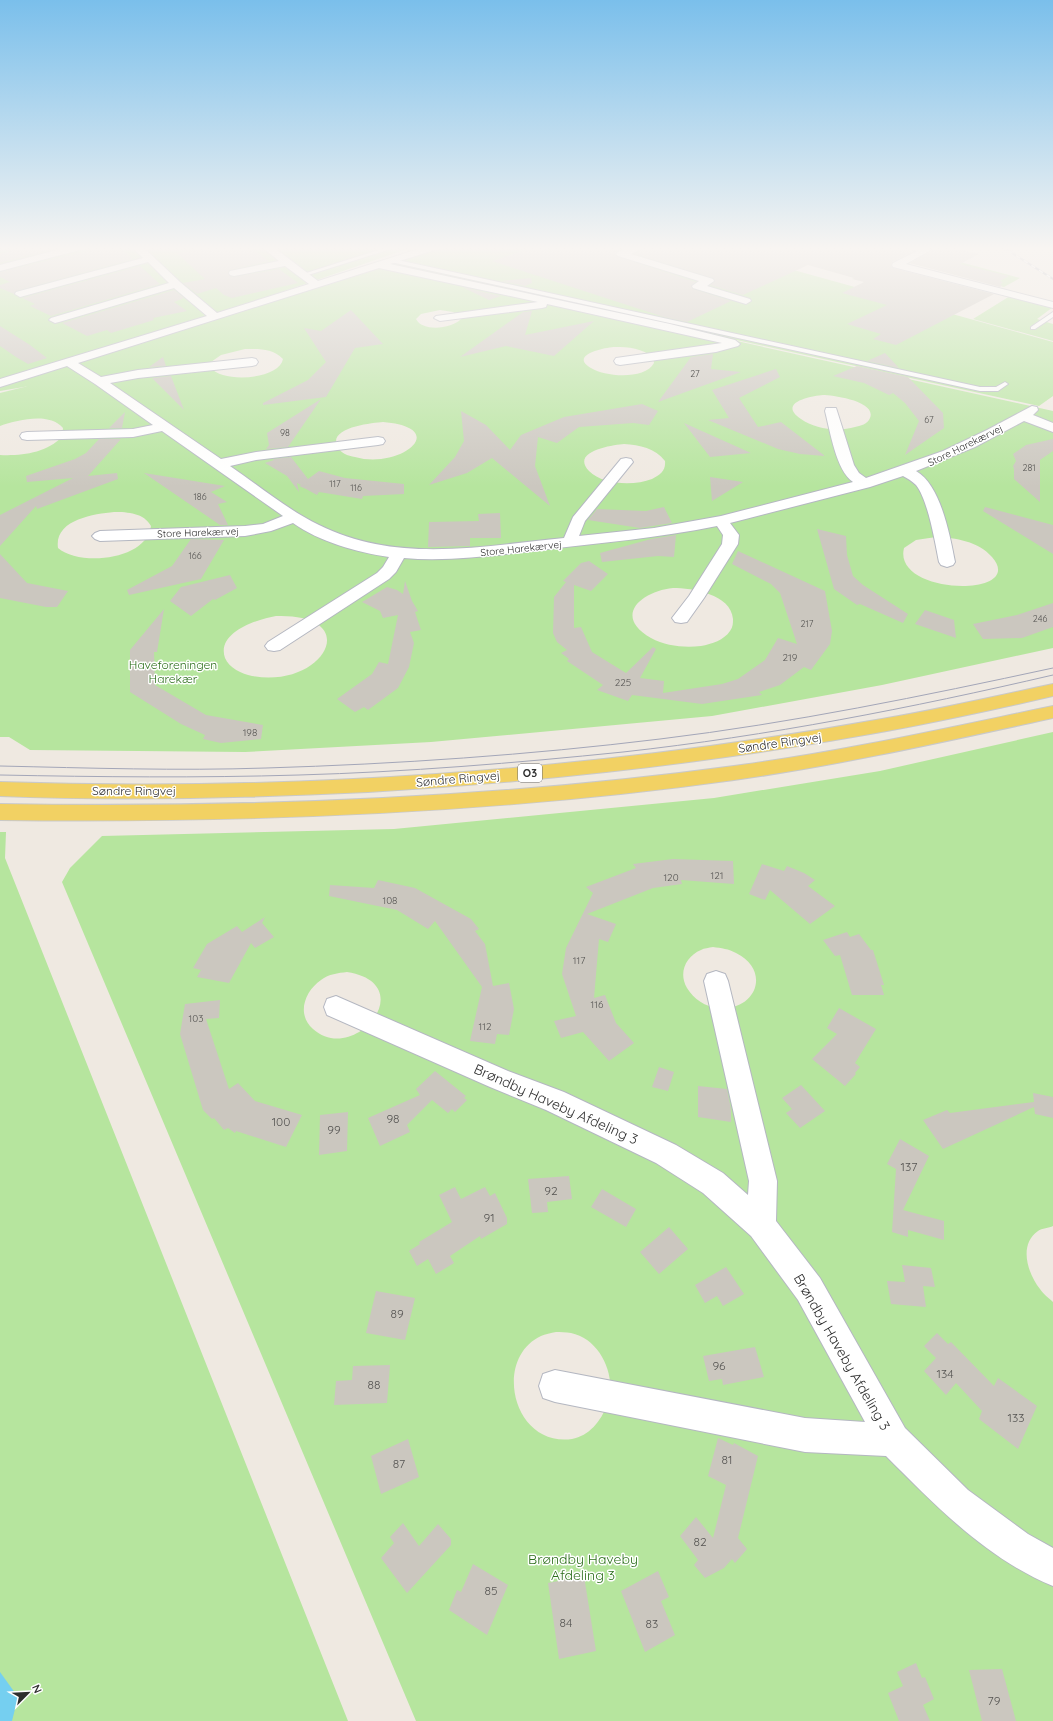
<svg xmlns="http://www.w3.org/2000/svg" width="1053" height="1721" font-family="Quicksand,sans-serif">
  <rect width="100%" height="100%" fill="#efe9e1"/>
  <path fill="#b6e59e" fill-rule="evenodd" d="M0,246h416l-283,97 158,-47 104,-36 2,2 49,-16h261l346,96v54l-14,10 -637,-139 651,144v237l-171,37 -170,31 -281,26 -186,10 -215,-2 -21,-13h-9v-282c22,1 46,-2 62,-18l1,-9c-14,-16 -45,-8 -63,-2v-33l24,-6 43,-15 -43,15 -24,4zM440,310l13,2 7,5 1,2c-9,10 -39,13 -45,0l5,-5zM615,347c13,0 28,1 38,11l1,5c-9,17 -49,14 -63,5 -23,-13 15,-21 24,-21zM245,349c14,0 27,-1 38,10 -4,21 -61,24 -72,9v-6l10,-7zM823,395c9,0 54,6 47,23 -2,6 -10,8 -15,9 -17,5 -40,2 -54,-8 -24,-16 9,-23 22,-24zM383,422c70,6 16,48 -28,35 -7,-1 -15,-4 -18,-11 -8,-19 35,-23 46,-24zM624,444c16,1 31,4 41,17 1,10 -5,14 -13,18 -18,7 -49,6 -63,-8 -19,-20 24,-26 35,-27zM114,512c14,0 30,1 37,14 -4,34 -71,41 -93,22 -4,-28 35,-34 56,-36zM936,537c20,1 42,4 56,20 36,41 -100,39 -88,-9l12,-8zM673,588c19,0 58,6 60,31 0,4 0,8 -3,12 -6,9 -18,13 -29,15 -17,2 -35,0 -50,-8 -39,-22 -9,-47 22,-50zM276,616c89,-3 49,73 -24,60 -10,-2 -23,-8 -27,-18 -9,-26 33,-39 51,-42z
    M930,254l90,24 -16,9 -93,-24z
    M1010,296l43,11 -16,12 16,5v17l-80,-22z
    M1053,732v494c-4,2 -11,2 -15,5 -20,14 -10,43 2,58 3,5 9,9 13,13v419h-637l-354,-839 8,-14 32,-32 292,-7 320,-31 166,-27zM713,947c8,1 16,2 23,6 35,17 21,58 -17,55 -14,-1 -25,-9 -32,-20 -9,-15 -1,-32 14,-38 3,-2 8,-2 12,-3zM347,972c75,12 7,94 -34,57 -17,-15 -8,-38 8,-49 8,-6 17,-7 26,-8zM556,1332c4,0 10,0 15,1 30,6 47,45 36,72 -6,16 -18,31 -35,34 -60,8 -79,-81 -31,-103 4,-2 10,-3 15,-4z
    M0,832h6l-1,26 343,863h-348z"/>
  <path fill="#75cff0" d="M0,1672l18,25 -6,24h-12z"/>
  <path fill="#cbc7bf" d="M27,246h13l10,4 -50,13v-9z
    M107,246h5l13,6 8,7 -117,32 -2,3 -14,-6v-3l10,-3 -10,-5v-5z
    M217,246h30l22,15 -39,9 -2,2 2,4 4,1 45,-8 19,14 -66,15 -8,-3 -8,-7 -19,6 -14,-11 22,-4 -28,-26 18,-3 5,1 6,-3z
    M552,246h77l-12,5 -2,4 3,2 78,25 -5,4 2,3 38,12 -44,21 -23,-5 -172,-56 43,-14 16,5z
    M648,246h113l20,5v-5h108l23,6 -20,10 -1,4 2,2 101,26 -98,51 -23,-6 8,-5 -34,-10 40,-19 -45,-12 22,-11 -12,-3 2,-1 -46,-13 -65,30 -33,-10 5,-4 -2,-3 -78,-24z
    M940,246h8l31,8 -19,10 49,12 -9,5 3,1 -3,3h3l-3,2 -90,-24z
    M140,266l20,18 -109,32 -21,-10 5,-2 -13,-6z
    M531,278l1,5 -7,3 -24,-5z
    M462,287l39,9 -12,4z
    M174,290l10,8 -10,4 13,9 -34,7 1,2 -43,13 -4,-3 -20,6 -25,-13z
    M351,310l32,34 -28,4 -29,49 -63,8v-2l45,-23 18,-18 -22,-34 17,3z
    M532,311l-7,24 69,-14 -40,35 -48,-10 -46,11 63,-45z
    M0,326l30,19 17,13 -19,6 -12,-7 -16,-11z
    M885,353l14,15 -32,-7z
    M713,354l-2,15 30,3 -83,30 33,-45z
    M163,357l3,9 -17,1z
    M857,366l51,11 35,36 1,15 -39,27 14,-34 -14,-18 -12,-10 -4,2 -25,-12 -31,-7z
    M776,369l4,8 -41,21 19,29 23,-5 44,34 -25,-2 -22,-5 -70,-29 21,-2 -17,-28z
    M171,376l13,34 -32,-32z
    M321,399l-33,48 -22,2 3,-4 -2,-12z
    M642,404l16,7 -9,14 -16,-2 -54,4 -22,16 -19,-6 -3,29 15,40 -58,-48 -25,15 -38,12 26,-28 9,-16 -3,-30 25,14 24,25 11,-15 43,-18z
    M125,412l-3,16h-13z
    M684,423l67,30 -41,4z
    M99,439h22l-33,37 29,-3 1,6 -81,30 -1,-3 -36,40v-31l73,-37 -46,4 -1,-6 49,-17 11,-6z
    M1053,439v12l-13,9v42l-26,-23v-10l-1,-3 3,-5 -3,-7 13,-9z
    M291,457l17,22 11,-8 26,7 59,6v10l-41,2 -1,3 -43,-7 -2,3 -11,-6 -7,-3 2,-1 -4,-2 2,9 -12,-16 -22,-13 9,-3 -1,-1z
    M144,473l81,13 -14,6 16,10 -9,2 10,21h-8z
    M710,477l33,5 -31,19z
    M664,507l8,16 -32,5 -52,-8 9,-11 49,2z
    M985,507l68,18v29l-70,-43z
    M500,513l1,25h-31v8l-42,1 1,-25 50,-1 -1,-7z
    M817,529l29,7 1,19 6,21 10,9 45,29 -5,9 -43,-19 -3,1 -23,-16z
    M676,535l-2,22 -16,-1 -56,6 -2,-9 51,-14z
    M191,539l33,1 -23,39 -72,16 -2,-5 45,-24z
    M738,551l87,40 7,40 -2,13 -19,26 -7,-3 -24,18 -21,7 3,3 -60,9 -70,-9 -4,6 -31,-11 6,-5 -36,-24 2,-2 -8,-6 6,-3 -10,-8 -4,-9 1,-36 12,-15 -3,-1 18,-18 8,-2 19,13 -17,17 -17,-6v43l7,-1 11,25 34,21 27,-26 3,2 -16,29 24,3 -1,12 59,-9 16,-5 27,-19 13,-22 19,6 -17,-51 -9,-9 -39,-20z
    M0,554l27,29 41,8 -11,16h-11l-46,-9z
    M230,575l7,13 -22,12 -2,-1 -22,17 -21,-15 11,-14z
    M405,581l7,20 6,10 -3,1 6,18 -11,2 4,11 -5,24 -11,21 -30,22 -4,-3 -9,5 -18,-13 35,-25 7,-12 9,2 10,-49 -15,3 -3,-7 -18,-9 25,-15 10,3 6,4z
    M1053,603v24l-31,11 -39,1 -10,-15 44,-9z
    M164,609l-7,43h-3l1,33 51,30 57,10 -2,14 -40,4 -18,-4 2,-4 -24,-11 -51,-32v-42z
    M925,610l29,10 2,18 -41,-14z
    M673,859l60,2 1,23 -53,-4 1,4 -29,4 -66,26 29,10 -8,18 -9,-3 -5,59 11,-3 11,28 18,20 -25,18 -26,-29 -22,6 -7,-17 22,-5 -14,-42 4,-26 27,-55 -7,-6 50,-19 -3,-4z
    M762,864l22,7 3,-5 17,7 11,7 -7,6 27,20 -25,18 -40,-34 -5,10 -16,-6z
    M378,880l37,8 56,31 8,10 -4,2 10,13 8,42 16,-3 5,26 -5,26 -12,-1 -2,10 -25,-3 12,-54 -47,-66 -7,8 -31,-19 -68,-14 1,-11 44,3z
    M265,917l-3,6 12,14 -19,11 -4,-5 -22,40 -32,-6 4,-7 -8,-2 14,-24 30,-18 5,6z
    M847,932l3,5 9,-3 12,16h2l11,35h-3l3,10h-32l-12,-40 -5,1 -12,-16z
    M220,1000l-1,18 -13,1 23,70 9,-6 17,18 47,14 -16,32 -50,-16 -1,2 -7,-5 -4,2 -10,-12 -2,1 -9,-9 -23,-76 5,-30z
    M839,1008l37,21 -21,34 5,4 -5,6 1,1 -11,12 -33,-27 25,-25 -10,-6z
    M659,1067l15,5 -6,19 -16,-4z
    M435,1071l31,25 -2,2 3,2 -12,12 -3,-3 -4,4 -16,-13 -25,25 3,7 -30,14 -12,-28 52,-23 -4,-6z
    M801,1085l24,26 -25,17 -14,-15 6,-4 -10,-11z
    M698,1086l29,3 4,20v13l-33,-5z
    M1033,1093l20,4v21l-18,-4 -1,-7 -91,42 -20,-29 24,-10 3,3 84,-11z
    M348,1112l-1,39 -28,4 1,-40z
    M900,1139l29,17 -26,54 41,11v19l-36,-10v7l-16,-5 4,-63 -9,-5z
    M569,1176l3,23 -25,3 1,10 -16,1 -4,-34z
    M455,1187l6,12 24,-12 5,9 5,-3 12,25v6l-26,15 -1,-3 -30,20 4,7 -18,11 -8,-15 -11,7 -8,-15 11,-7 -1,-2 33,-20 -13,-27z
    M602,1189l34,20 -10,18 -35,-20z
    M669,1227l19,22 -29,25 -19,-22z
    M902,1265l29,3 4,19 -12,-1 3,21 -35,-3 -4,-23 18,1z
    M726,1267l18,27 -21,12 -6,-10 -12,7 -10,-18z
    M376,1291l39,7 -10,42 -39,-7z
    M937,1333l11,11 3,-2 43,44 4,-8 39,28 -19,43 -39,-30 3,-8 -26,-28 -10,12 -22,-24 12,-13 -12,-12z
    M755,1347l9,30 -41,8 -1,-6 -13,2 -6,-25z
    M390,1365l-3,38 -53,2 2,-24 16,-1 1,-14z
    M718,1438l15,7 1,-2 24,13 -20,82 9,11 -12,14 -3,-4 -8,9 -19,10 -11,-13 4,-5 -18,-24 16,-19 17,21 13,-53 -18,-9z
    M408,1439l11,38 -38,17 -10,-38z
    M403,1523l16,23 19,-22 13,15v6l-44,48 -26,-35 13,-15 -4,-6z
    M473,1564l35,21 -21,50 -38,-25 8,-20 4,2z
    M658,1571l11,26 -8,4 14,34 -30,17 -24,-61z
    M584,1576l12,75 -37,8 -11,-76z
    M916,1663l6,15 3,-1 9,22 -11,6 7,16h-31l-11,-28 15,-7 -6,-14z
    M1002,1669l14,52h-34l-13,-51z"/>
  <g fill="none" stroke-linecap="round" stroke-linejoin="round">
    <g stroke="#b4b7c1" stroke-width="2">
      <path id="lane" d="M391,246h9l-95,30 -5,-1z
        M393,259l587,128h16l9,-5 3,2 -10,7h-18l-589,-129v-2z
        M1053,312v5l-18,12h-4v-2z"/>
    </g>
    <g stroke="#b4b7c1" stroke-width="2">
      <path id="street" d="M72,246h17l-2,2 -87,23v-6z
        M131,246h11l38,36 37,31 92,-29 -24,-18 -51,10 -4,-1 -1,-2 1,-2 49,-10 -18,-15h11l46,35 110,-35h15l-2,2 -51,16 280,60 65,16 5,4 -2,2 -22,6 -96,13 -4,-1 -2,-3 2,-3 106,-15 -175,-39 -1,3 -4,1 -102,13 -6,-3 2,-2 102,-14 -159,-34 -301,95 23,14 37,-7 114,-12 4,1 2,3 -2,3 -4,1 -114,12 -28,5 111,76 35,-7 122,-15 5,1 2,3 -2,3 -5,1 -122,15 -26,6c28,19 58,44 89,59 78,39 162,21 245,13l9,-21 48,-58 5,-1 5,1 2,3 -48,59 -6,15 75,-8 67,-12 132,-34c-17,-11 -23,-52 -28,-71l1,-3h10l1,3 17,54 5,8 7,5 77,-27 44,-21 45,-24 5,1 1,3 -5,5 20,8v9l-29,-11 -49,26 -59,24c25,14 34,65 39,91l-2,3 -6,2 -6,-2 -2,-3c-4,-20 -11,-62 -23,-77 -4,-4 -9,-7 -13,-9l-33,11 -140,36 9,12 -1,9 -34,54 -17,24 -6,1 -6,-1 -3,-4 17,-22 33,-52 1,-9 -6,-9c-59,12 -118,17 -177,24 -46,5 -91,12 -136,8l-8,14 -7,7 -109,71 -6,1 -6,-1 -3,-4 3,-4 109,-69 6,-6 6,-10c-33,-5 -69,-15 -96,-34l-22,8 -26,5 -145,5 -5,-2 -3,-3 3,-3 5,-2 145,-5 18,-2 20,-8 -121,-85 -29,6 -106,3 -5,-1 -2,-3 2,-3 5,-1 106,-3 20,-4 -58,-41 -28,-18 -67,21v-8l207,-63 -33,-28 -115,34 -4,1 -6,-3 2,-2 118,-35 -21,-21 -128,35 -5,-3 1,-2 127,-34z
        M195,246h12l-8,4 -3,-1z
        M633,246h14l-16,8 82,25 1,2 -7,5 43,13 1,2 -5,3 -53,-16 -1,-2 7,-5 -81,-25 -2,-2 2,-2z
        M906,246h17l6,2 2,2 -25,14 147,38v6l-160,-41 -1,-2 1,-2 24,-12 -9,-3z
        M716,971l9,3 3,7 49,200 -1,40 44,57 85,150 63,62 60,44 25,14v38c-66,-27 -117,-80 -167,-130l-81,-4 -250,-50 -12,-4 -4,-12 4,-12 12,-4 250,48 60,4 -67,-122 -47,-64 -48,-43 -47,-30 -110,-53 -56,-23 -163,-72 -3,-8 3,-8 9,-3 172,75 56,21 112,53 47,28 25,22 1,-14 -45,-200 3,-7z"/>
    </g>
    <g stroke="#c9c9c9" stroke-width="2">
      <path id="primary" d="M1053,684v12c-61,14 -121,27 -183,38 -166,30 -334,48 -502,58 -123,6 -245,9 -368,4v-14c288,10 587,-11 870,-61 62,-10 122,-24 183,-37z
        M1053,706v12c-106,23 -212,47 -319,62 -244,34 -489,43 -734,40v-16c245,4 490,-5 734,-38 107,-14 213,-38 319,-60z"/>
    </g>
    <use href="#lane" fill="#fff" fill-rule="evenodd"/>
    <use href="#street" fill="#fff" fill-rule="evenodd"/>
    <use href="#primary" fill="#f2d163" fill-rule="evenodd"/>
    <path stroke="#a3a6b8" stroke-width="1" d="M0,766c89,2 178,5 266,2 132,-4 263,-13 394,-29 132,-16 263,-43 393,-71
      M0,775c100,2 199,3 299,0 108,-3 216,-12 324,-23 145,-16 288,-44 430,-77"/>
    <g stroke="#a3a6b8" stroke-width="2">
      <path id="rail" d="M1001,246l52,33"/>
    </g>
    <use href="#rail" stroke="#fff" stroke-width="1.5" stroke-dasharray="4.5" stroke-linecap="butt"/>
  </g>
  <linearGradient id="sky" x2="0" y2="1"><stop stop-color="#7abfeb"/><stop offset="0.51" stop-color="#f8f5f2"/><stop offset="1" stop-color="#f8f5f2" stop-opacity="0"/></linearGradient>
  <rect width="1053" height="487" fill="url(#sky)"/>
  <g text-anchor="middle" stroke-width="3" stroke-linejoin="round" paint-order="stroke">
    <g font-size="9" fill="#555452">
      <text x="695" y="377">27</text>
      <text x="929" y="423">67</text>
      <text x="285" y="436">98</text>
      <text x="1029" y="471">281</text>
      <text x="335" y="487">117</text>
      <text x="356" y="491">116</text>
      <text x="200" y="500">186</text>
      <text x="195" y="559">166</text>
      <text x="1040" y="622">246</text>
      <text x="807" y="627">217</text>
    </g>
    <g font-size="10" fill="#2e2e2e" stroke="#fff">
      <text transform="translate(965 445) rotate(-26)" y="4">Store Harekærvej</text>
      <text transform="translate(198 532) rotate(-2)" y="4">Store Harekærvej</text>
      <text transform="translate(521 548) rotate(-6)" y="4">Store Harekærvej</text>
    </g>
    <g font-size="10" fill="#555452">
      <text x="790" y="661">219</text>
      <text x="623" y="686">225</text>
      <text x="250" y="736">198</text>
      <text x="717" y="879">121</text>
      <text x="671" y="881">120</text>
      <text x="390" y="904">108</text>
      <text x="579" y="964">117</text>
      <text x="597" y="1008">116</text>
      <text x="196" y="1022">103</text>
      <text x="485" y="1030">112</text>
    </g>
    <rect fill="#fff" stroke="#6d6d6d" stroke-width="1" x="518" y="764" width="24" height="18" rx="3"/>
    <g font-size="11" font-weight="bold" fill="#2e2e2e">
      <text x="530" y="777">O3</text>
    </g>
    <g font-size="12" fill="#2c6e1b" stroke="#fff">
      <text x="173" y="669">Haveforeningen<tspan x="173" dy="14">Harekær</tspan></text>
    </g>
    <g font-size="12" fill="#2e2e2e" stroke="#fff">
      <text transform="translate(780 743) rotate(-8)" y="4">Søndre Ringvej</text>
      <text transform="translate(458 779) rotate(-5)" y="4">Søndre Ringvej</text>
      <text x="134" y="795">Søndre Ringvej</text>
    </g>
    <g font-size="12" fill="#555452">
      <text x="393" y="1123">98</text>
      <text x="281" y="1126">100</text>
      <text x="334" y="1134">99</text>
      <text x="909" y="1171">137</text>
      <text x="551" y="1195">92</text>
      <text x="489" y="1222">91</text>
      <text x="397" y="1318">89</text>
      <text x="719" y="1370">96</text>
      <text x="945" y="1378">134</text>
      <text x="374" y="1389">88</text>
      <text x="1016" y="1422">133</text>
      <text x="727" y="1464">81</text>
      <text x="399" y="1468">87</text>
      <text x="700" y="1546">82</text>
      <text x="491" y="1595">85</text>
      <text x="566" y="1627">84</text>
      <text x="652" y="1628">83</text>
      <text x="994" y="1705">79</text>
    </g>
    <g font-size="14" fill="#2e2e2e" stroke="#fff">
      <text transform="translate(556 1104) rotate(24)" y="5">Brøndby Haveby Afdeling 3</text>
      <text transform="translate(842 1352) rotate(60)" y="5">Brøndby Haveby Afdeling 3</text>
    </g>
    <g font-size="14" fill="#2c6e1b" stroke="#fff">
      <text x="583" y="1564">Brøndby Haveby<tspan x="583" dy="16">Afdeling 3</tspan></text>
    </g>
  </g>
  <g transform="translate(28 1693) rotate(66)" stroke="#ffffff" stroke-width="3" paint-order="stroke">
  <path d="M0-3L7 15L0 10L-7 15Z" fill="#2e2e2e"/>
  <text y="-6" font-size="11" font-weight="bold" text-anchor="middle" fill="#2e2e2e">N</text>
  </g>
</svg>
